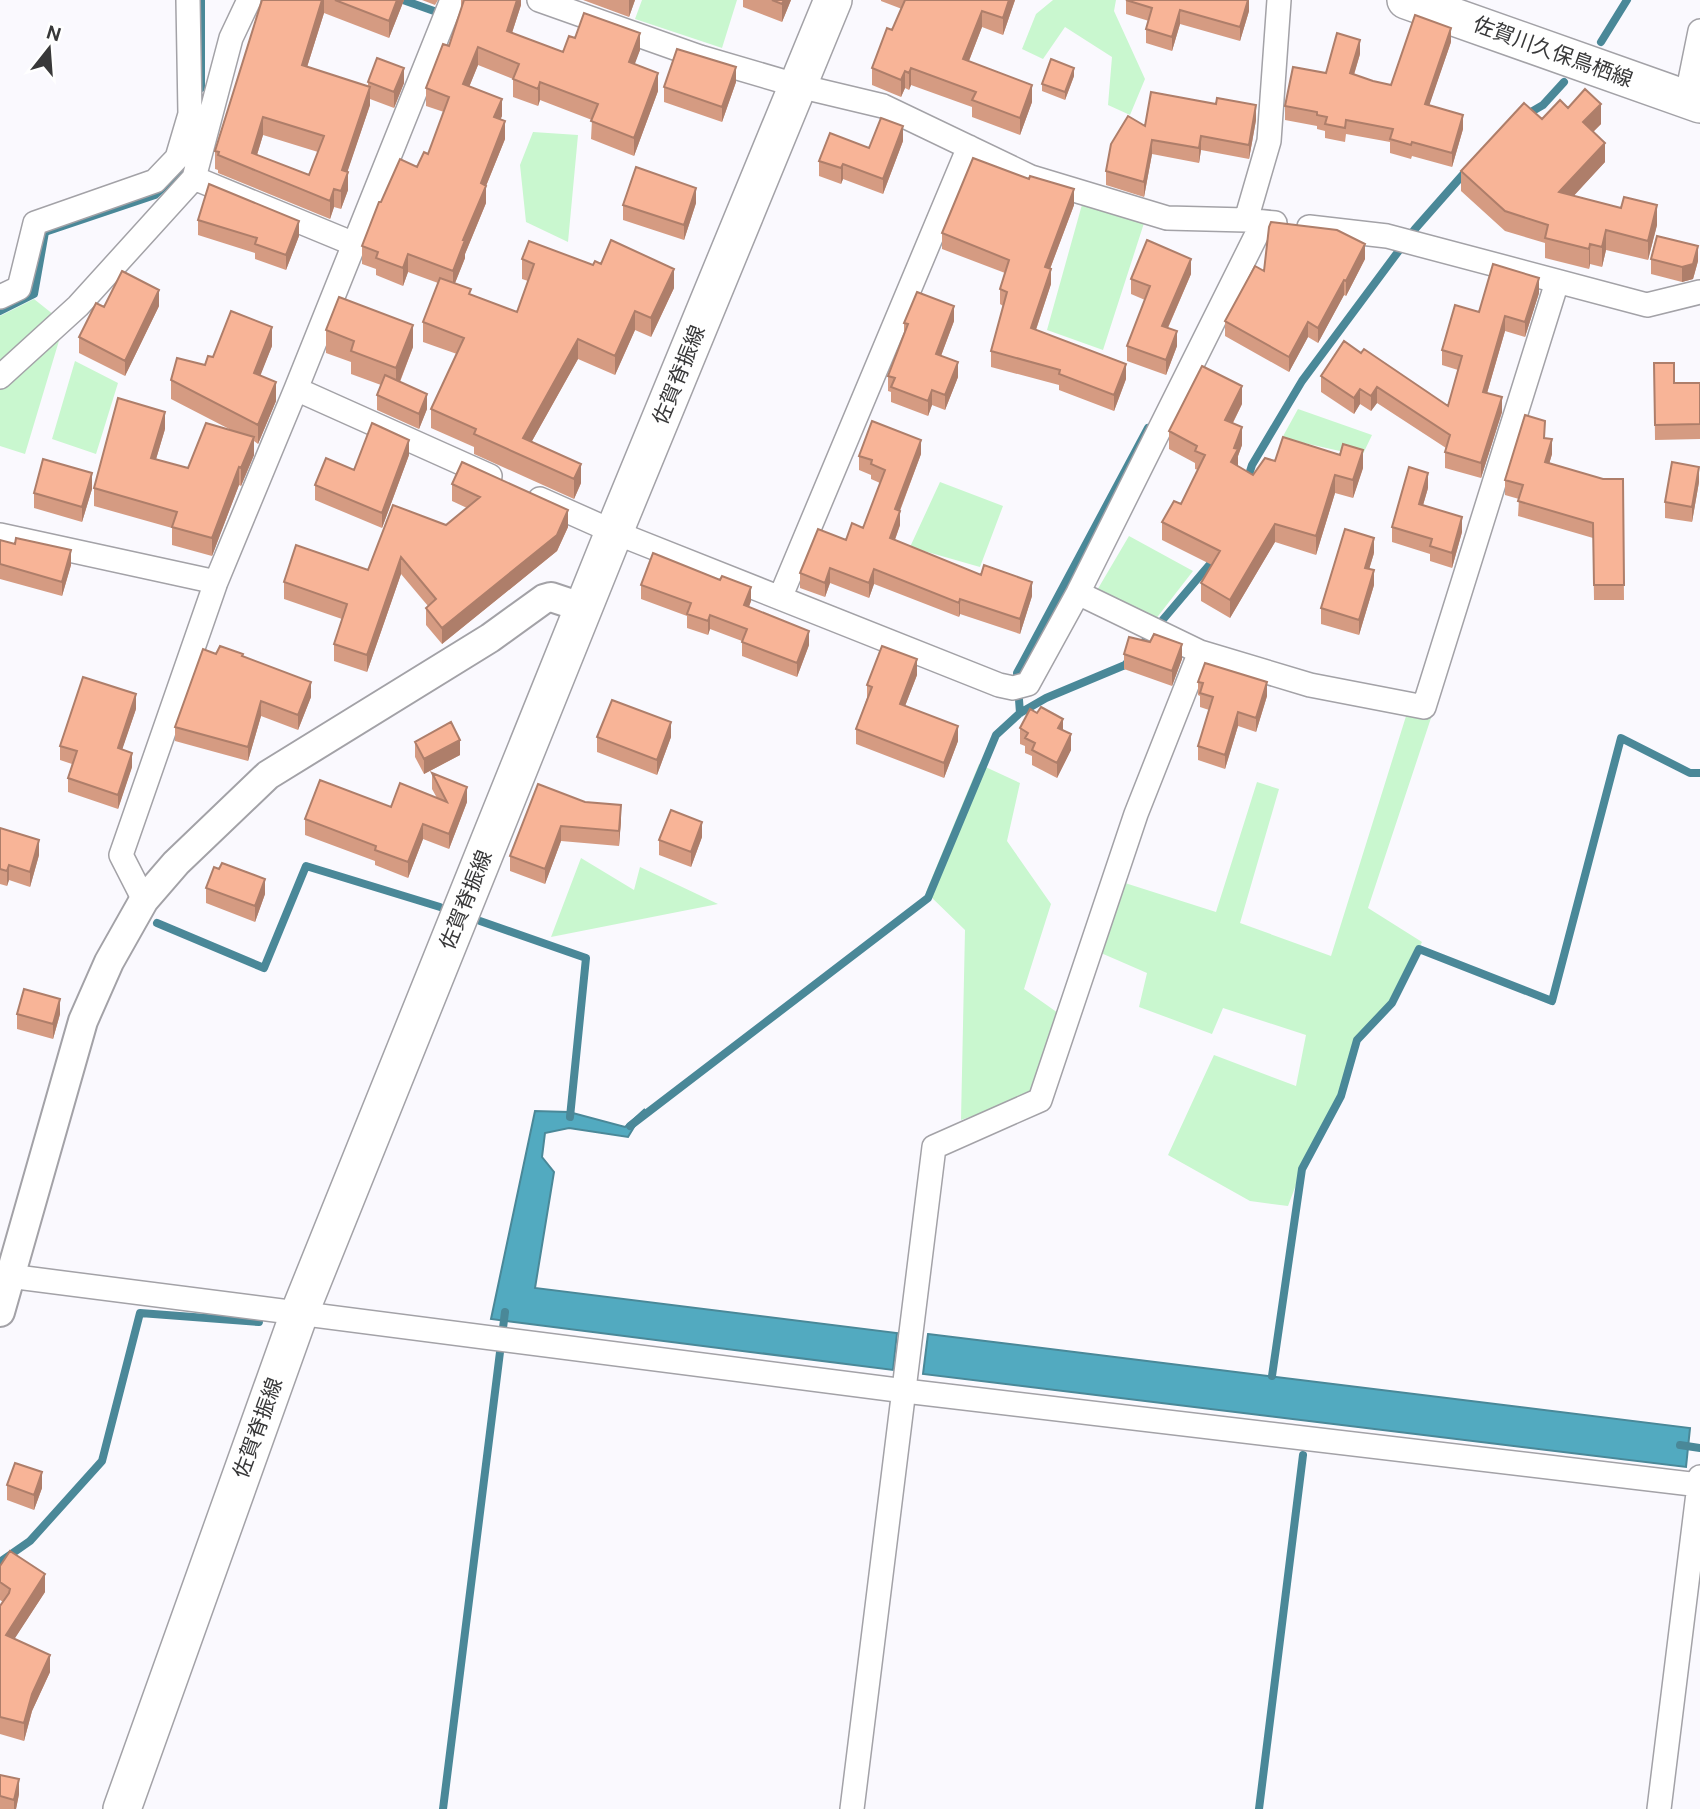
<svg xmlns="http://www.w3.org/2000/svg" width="1700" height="1809" font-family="'DM Sans','Noto Sans JP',sans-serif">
  <rect width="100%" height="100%" fill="#faf9fe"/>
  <path fill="#c9f7cf" d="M642,0h95l-15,48 -87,-29z
    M1053,0h63l-2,11 31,68 -15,36 -22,-10 4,-48 -47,-30 -22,32 -21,-10 14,-35z
    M533,132l45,3 -10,107 -42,-20 -6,-57z
    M1083,201l62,19 -42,130 -56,-20z
    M34,299l20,16 -54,56v-55z
    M61,334l-36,120 -25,-8v-58l11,-5z
    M75,361l43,22 -22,71 -44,-15z
    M1298,409l74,26 -10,21 -80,-18z
    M940,482l63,24 -23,61 -70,-20z
    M1129,536l64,35 -38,49 -59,-28z
    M1407,713l24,5 -63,190 54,34 -30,61 -35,37 -16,56 -39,73 -14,37 -38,-5 -82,-46 46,-100 82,31 10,-51 -83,-27 -11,26 -73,-27 8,-34 -46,-20 24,-70 91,29 41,-130 22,7 -39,134 91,33z
    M979,764l41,19 -13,58 44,63 -27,85 34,24 -28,83 -69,24 4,-190 -39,-38z
    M581,858l53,32 6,-23 78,37 -167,33z"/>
  <path fill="#52aac0" stroke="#4a8898" stroke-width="2" d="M645,1109l-17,28 -59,-9 -24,5 -3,24 12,15 -19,116 362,45 -4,37 -402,-51 44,-208 34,1 56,15z
    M928,1334l762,94 -4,39 -763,-93z"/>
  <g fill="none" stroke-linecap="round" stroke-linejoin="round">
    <path stroke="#4a8898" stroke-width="8" d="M403,0l31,11
      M1601,42l26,-42
      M201,88v-88
      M1524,116l19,-11 21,-23
      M0,311l34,-17 11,-62 110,-37 28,-25 3,-12
      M1247,481l5,-16 50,-84 113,-152 52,-59
      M1138,649l78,-92
      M1020,713l-3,-40 131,-245
      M480,921l106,37 -16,159
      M157,923l107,45 42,-102 134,41
      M630,1126l298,-228 68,-163 24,-22 26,-15 79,-33 5,-6
      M1272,1376l30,-207 39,-73 16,-56 35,-37 27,-54 133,52 69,-263 69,35h10
      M1680,1445l20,3
      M0,1562l30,-21 72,-80 38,-148 119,9
      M443,1809l62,-497
      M1259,1809l44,-354"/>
    <g stroke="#a3a2a7" stroke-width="26">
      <path id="minor" d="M539,0l161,57 99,29 84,20 148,71 136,41 79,2 29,3
        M1686,100l14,-69
        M194,178l160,66
        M1246,220l23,-79 10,-141
        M1309,227l78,9 260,69 53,-13
        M0,297l19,-9 16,-65 120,-42 22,-23 13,-44 -2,-114
        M0,377l78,-71 116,-128 37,-140 18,-38
        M296,389l194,87
        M540,499l74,33 385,153 14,3 15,-4 50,-91 185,-371
        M0,535l216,47
        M1078,593l122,59 110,33 114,22 133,-425
        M780,598l189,-451
        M144,900l-23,-45 95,-273 80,-193 156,-389
        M9,1276l896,115 795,94
        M852,1809l82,-662 106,-47 96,-286 64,-162
        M1659,1809l41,-332"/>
    </g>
    <g stroke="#a3a2a7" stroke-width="32">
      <path id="tertiary" d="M0,1312l83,-291 26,-59 35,-62 32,-37 92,-88 222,-137 54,-39 7,-2 33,11"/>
    </g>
    <g stroke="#a3a2a7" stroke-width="40">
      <path id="primary" d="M1406,0l294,104
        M122,1809l177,-495 315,-782 219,-532"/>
    </g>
    <use href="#minor" stroke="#fff" stroke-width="23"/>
    <use href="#tertiary" stroke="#fff" stroke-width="28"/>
    <use href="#primary" stroke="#fff" stroke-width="37"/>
  </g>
  <path fill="#d59b82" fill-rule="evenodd" d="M262,0h142l-15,38 -65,-25 -17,54 61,19v-4l36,1 -10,25 -24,-9v6l-23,67 1,18 -7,19 -7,-2 -4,12 -112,-46v-3l-3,-1v-18zM263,135l55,17 -9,23 -52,-20z
    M422,0h16l-3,5z
    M461,0h60v5l-9,28 51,19 12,-14 65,12 -6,14 24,27 -24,65 -43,-17 1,-19 -52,-20 -2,6 -25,-9v-18l-35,-14 -9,22 33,29 -2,3 5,20 -19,47v17l-21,51v4l-10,25 16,12 46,17 11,-31 -6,-2v-20l71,6 8,-1 73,24 -23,49 -16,-7 -20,45 -37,-16 -46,82 49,42 -7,16 -100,-45v-7l-43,-19v-19l26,-55 -34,-12v-20l15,-39 -30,-11 -5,14 -27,-11v-6l-14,-5v-18l19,-44 36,-35 11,-13 16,-42 -18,-6v-18l23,-42 12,-36z
    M583,0h52l-6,17z
    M743,0h48l-9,22 -39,-15z
    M881,0h134l-12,35 -21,-8 -13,34 63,41 -12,33 -48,-18v-10l-61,-22 -2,5 -4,-2 -4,9 -29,-12v-17l20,-38 10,-21 -21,-8z
    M1126,0h123v11l-9,30 -60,-17 -8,27 -26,-8v-14l3,-8 -23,-7z
    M1451,42l-22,63 34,24 -11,38 -40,-11 -1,3 -21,-6v-11l-44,-8 -1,8 -20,-4v-7l-8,-2v-3l-32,-6v-14l41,-33 34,-19 -6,21 19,6 18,4z
    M1074,76l-9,24 -23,-9v-7z
    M736,82l-14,40 -58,-20v-15z
    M1568,108l33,16 -8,8 12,30 -32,34 84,29 -9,35 -42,-10 -4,17 -12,-3 -1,5 -44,-11v-15l-40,-12 -44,-40v-20l81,-52z
    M1256,120l-7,39 -48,-9 -2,13 -47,-9 -8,43 -38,-12v-14l39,-45z
    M903,141l-20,53 -40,-15 -2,5 -22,-8v-15z
    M696,203l-12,37 -61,-20v-15z
    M1074,205l-24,64 1,15 -15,46 90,49 -12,32 -55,-21v-5l-68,-18v-16l12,-45 -3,-2v-15l5,-16 -63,-24v-16z
    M198,220l101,16 -13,34 -31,-11v-6l-57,-18z
    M1365,259l-19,37 -2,-1 -26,48 -10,-6 -19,35 -64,-36v-15l39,-50z
    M1651,259l47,2 -5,18 -11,3 -31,-8z
    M1191,274l-23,54 9,18 -11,29 -39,-14v-15l18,-46 -14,-6v-15z
    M1539,293l-14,44 -20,-6 -18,62 15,19 -21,66 -36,-10v-16l1,-4 -69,-45 -6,8 -11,-7 -6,10 -33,-22v-16l40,-23 87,53 10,-36 -16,-5v-15l37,-38z
    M159,306l-34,70 -46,-23v-16l25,-30z
    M954,321l-13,35 17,21 -13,33 -13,-5 -4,11 -37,-14v-10l-3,-1v-15l16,-43v-10z
    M326,330l87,17 -13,35 27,27 -8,20 -42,-19v-15l4,-10 -30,-11v-12l-25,-9z
    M272,346l-12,29 16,26 -18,43 -4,-3v14l-13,31 -2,-1 -27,71 -40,-11v-17l-78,-22v-18l71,-59 -9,30 32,9 47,-36 -64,-33v-19l34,-15 8,-8z
    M1654,363l20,20h26v56l-45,1z
    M1242,404l-9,19 9,22 -4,11v10l15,9 22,-14 88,7 -10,30 -18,-5 -19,62 -41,-13 -45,76 -29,-17v-18l11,-18 -50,-25v-18l19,-18 17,-34 -3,-1v-6l-26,-14v-18z
    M1545,438l7,16 -3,10 54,15h20l1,121h-30l-1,-62 -75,-22 1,-17 -14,-4v-15z
    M921,454l-21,57v14l-5,15 137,56 -12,38 -60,-20 -1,3 -85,-33 -5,14 -39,-15 -5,14 -25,-9v-15l63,-45 17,-45 -9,-4v-4l-12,-5v-14z
    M409,455l-27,73 -67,-28v-15l39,-15z
    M1699,482l-7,40 -27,-4v-16z
    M452,484l116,43 -11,24 -115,93 -16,-19v-17l2,-2 -27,-32 -34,98 -33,-11v-17l8,-25 -58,-20v-17l84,-12 78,-45 21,-17 -15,-7z
    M1428,488l-5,17 39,27 -10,36 -22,-7v-7l-38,-12v-15z
    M92,489l-10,33 -48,-14v-15z
    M0,540l71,25 -9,31 -62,-17z
    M1374,553l-5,16 5,16 -15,50 -38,-11v-16z
    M641,585l110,16 -2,6 60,38 -12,32 -55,-21v-15l-32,-12 -2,6 -21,-7v-12l-46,-17z
    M216,654l27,3 68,40 -13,33 -37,-14 -13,45 -73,-20v-14z
    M1124,654l58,5 -10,27 -48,-17z
    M917,675l-12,31 53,35 -14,37 -88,-34v-15l11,-31v-13z
    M1198,682l69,14 -11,36 -18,-6 -13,43 -27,-9v-14l11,-36 -9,-3v-11l-2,-1z
    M136,709l-14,40 10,18 -14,42 -50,-17v-14l4,-14 -12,-4v-14z
    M1037,713l26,17 8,20 -14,28 -25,-13v-9l-7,-3v-7l-5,-2v-16z
    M597,737h74l-14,38 -60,-23z
    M415,742l45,13 -36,19 -9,-17z
    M432,773l35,29 -18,47 -26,-10 -15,39 -33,-13v-4l-70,-26v-16l86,-12 46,-9 -5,-9z
    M538,784l83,36 -2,26 -58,-5 -16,43 -35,-13v-15z
    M0,828l39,27 -9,32 -21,-7 -2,6 -7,-2z
    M702,837l-11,30 -32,-12v-15z
    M206,888l59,6 -10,28 -49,-19z
    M17,1014h43l-7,25 -36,-10z
    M7,1485l35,3 -8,22 -27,-10z
    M0,1566l45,26 -31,47 36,33 -18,39 -8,30 -24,-7v-128l3,-4 -3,-2z
    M0,1775l19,19 -3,15h-16z"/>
  <path fill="#ae7e6a" d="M322,0h2v13l-22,70v-18z
    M397,0h7l-15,38v-17z
    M517,0h4v5l-14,43v-17z
    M629,0h6l-6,17z
    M784,0h7l-9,22v-18z
    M1009,0h6l-12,35v-17z
    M1248,0h1v11l-9,30v-14z
    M1180,10v14l-8,27v-14z
    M982,11v16l-19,49v-17z
    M1451,28v14l-26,76v-14z
    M640,33v17l-11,30v-18z
    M1360,40v14l-10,33v-14z
    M478,47v18l-15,37v-18z
    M736,67v15l-14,40v-15z
    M404,68v15l-10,25v-16z
    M911,68v17l-2,5v-17z
    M1074,68v8l-9,24v-8z
    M905,71v17l-4,9v-17z
    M658,73v18l-24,65v-18z
    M540,82v18l-2,6v-17z
    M1032,85v17l-12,33v-17z
    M370,87v18l-28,83v-18z
    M502,99v17l-8,19v-18z
    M1601,104v20l-18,18v-20z
    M1256,105v15l-7,39v-14z
    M1463,115v14l-11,38v-14z
    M263,117v18l-11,36v-18z
    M505,121v18l-19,47v17l-21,51v4l-12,30v-17l28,-88z
    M903,126v15l-20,53v-15z
    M1201,136v14l-2,13v-15z
    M1152,140v14l-8,43v-15z
    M1605,143v19l-46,50v-20z
    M843,164v15l-2,5v-16z
    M348,172v18l-7,19v-18z
    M696,188v15l-12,37v-15z
    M334,189v18l-4,12v-18z
    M1074,189v16l-29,77v-15z
    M1657,205v20l-9,35v-19z
    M299,221v15l-13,34v-15z
    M1606,230v20l-4,17v-20z
    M1365,244v15l-19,37v-15z
    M1590,244v20l-1,5v-20z
    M1698,246v15l-5,18 -11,3v-15z
    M408,254v18l-5,14v-18z
    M1191,259v15l-29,67v-15z
    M674,269v19l-23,49v-19z
    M1051,269v15l-20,60v-16z
    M1539,278v15l-14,44v-15z
    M1344,280v15l-26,48v-15z
    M159,290v16l-34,70v-15z
    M954,306v15l-18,48v-15z
    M635,311v19l-20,45v-19z
    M1505,316v15l-22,76v-15z
    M1308,322v15l-19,35v-15z
    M413,325v22l-17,44v-23z
    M272,327v19l-18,46v-19z
    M1177,331v15l-11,29v-15z
    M578,339v20l-55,98v-19z
    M958,362v15l-13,33v-15z
    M1126,364v15l-12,32v-16z
    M276,382v19l-18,43v-19z
    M1242,386v18l-17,34v-18z
    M1377,387v16l-6,8v-15z
    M1360,389v15l-6,10v-16z
    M932,390v15l-4,11v-15z
    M427,394v15l-8,20v-15z
    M1502,397v15l-21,66v-15z
    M165,412v17l-14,47v-18z
    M1242,427v18l-4,11v11l-7,-5 3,-14z
    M254,437v18l-13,31v-18z
    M1552,439v15l-7,24v-16z
    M409,440v15l-27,73v-15z
    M921,440v14l-26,69v-14z
    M1363,450v18l-10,30v-18z
    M581,464v19l-7,16v-20z
    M239,467v18l-27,71v-18z
    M1699,467v15l-7,40v-15z
    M92,473v16l-10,33v-15z
    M1428,473v15l-9,31v-15z
    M1335,475v18l-19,62v-19z
    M568,510v17l-11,24 -115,93v-16z
    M900,511v14l-10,28v-15z
    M1462,517v15l-10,36v-15z
    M1275,524v18l-45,76v-18z
    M1374,538v15l-9,30v-15z
    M71,550v15l-9,31v-14z
    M401,557v17l-34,98v-17z
    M830,568v15l-5,14v-14z
    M874,569v15l-5,14v-15z
    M1374,570v15l-15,50v-15z
    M1032,582v14l-12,38v-15z
    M751,587v14l-7,18v-14z
    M960,599v15l-1,3v-14z
    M710,615v14l-2,6v-14z
    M809,631v14l-12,32v-14z
    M1182,644v15l-10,27v-15z
    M917,659v16l-17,44v-15z
    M311,682v15l-13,33v-15z
    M1267,682v14l-11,36v-14z
    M136,694v15l-18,53v-14z
    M261,701v15l-13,45v-14z
    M1238,712v14l-13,43v-14z
    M1063,719v15l-5,-6z
    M671,722v15l-14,38v-15z
    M958,726v15l-14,37v-15z
    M1071,734v16l-14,28v-15z
    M460,740v15l-36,19v-15z
    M132,753v14l-14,42v-14z
    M467,787v15l-18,47v-15z
    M621,805v15l-2,26v-15z
    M702,822v15l-11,30v-15z
    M423,824v15l-15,39v-16z
    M561,826v15l-16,43v-15z
    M39,840v15l-9,32v-15z
    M9,865v15l-2,6v-15z
    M265,879v15l-10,28v-16z
    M60,999v15l-7,25v-15z
    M42,1472v16l-8,22v-15z
    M45,1574v18l-39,60v-17z
    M50,1655v17l-18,39 -8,30v-18l8,-29z
    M19,1779v15l-3,15h-2v-9z"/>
  <path fill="#f8b497" stroke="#ae7e6a" stroke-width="2" fill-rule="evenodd" d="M262,0h60l-20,65 68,22 -28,83 6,2 -7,19 -7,-2 -4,12 -112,-46 1,-3 -4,-1zM263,117l61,19 -15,39 -57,-22z
    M335,0h62l-8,21z
    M464,0h53l-10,31 56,21 6,-16 6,2 9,-25 56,20 -11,29 29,11 -24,65 -43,-17 7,-17 -58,-22 -2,7 -25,-10 6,-15 -41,-17 -15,37 39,15 -8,18 11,4 -24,62 5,3 -23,54h2l-12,31 -45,-17 -5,14 -27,-10 2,-6 -16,-6 17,-44h2l19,-43 17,8 7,-15 4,2 21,-57 -23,-9 17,-44 6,2z
    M772,0h12l-2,4z
    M905,0h104l-6,18 -21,-7 -19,48 69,26 -12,33 -48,-18 4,-8 -65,-24 -2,5 -4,-2 -4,9 -29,-12 15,-40 5,2z
    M1126,0h122l-8,27 -60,-17 -8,27 -26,-8 6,-21z
    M1415,15l36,13 -26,76 38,11 -11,38 -40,-11 -1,3 -21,-6 3,-10 -47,-9 -1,8 -20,-4 2,-7 -10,-2v-3l-32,-6 8,-39 33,6 11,-40 23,7 -10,33 23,8 18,4z
    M677,49l59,18 -14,40 -58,-20z
    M377,58l27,10 -10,24 -26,-10z
    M1051,59l23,9 -9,24 -23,-8z
    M1585,89l16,15 -18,18 22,21 -46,49 62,16 3,-11 33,8 -9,36 -42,-11 -4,17 -12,-3 -1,5 -44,-11 3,-13 -43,-14 -44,-40 63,-68 18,16 18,-19 8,8z
    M1151,92l65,12 1,-6 39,7 -7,40 -48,-9 -2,12 -47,-8 -8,42 -38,-11 5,-27 17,-28 17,10z
    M881,118l22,8 -20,53 -40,-15 -2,4 -22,-7 11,-28 39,15z
    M973,158l56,21 1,-3 44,13 -29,78 6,2 -20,59 95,36 -12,31 -55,-21 1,-4 -69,-19 16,-59 -7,-3 9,-29 -67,-27z
    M636,167l60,21 -12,37 -61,-20z
    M209,184l90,37 -13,34 -31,-11 2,-6 -59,-18z
    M1271,222l66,8 28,14 -19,37 -2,-1 -26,48 -10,-6 -19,35 -64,-36 30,-55 9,5 5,-44z
    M1657,236l41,10 -5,18 -11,3 -31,-8z
    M611,240l63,29 -23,49 -16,-7 -20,45 -37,-17 -55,99 58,26 -7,15 -100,-45 2,-5 -45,-20 33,-71 -41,-16 17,-44 31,11 -2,5 48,18 17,-48 -12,-5 7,-18 64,24 2,-4 6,3z
    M1147,240l44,19 -29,67 15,5 -11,29 -39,-14 23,-60 -19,-7z
    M1493,264l46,14 -14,44 -20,-6 -22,76 19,5 -21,66 -36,-11 5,-17 -73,-48 -6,9 -11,-7 -6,9 -33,-22 23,-35 17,12 3,-4 84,57 14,-50 -20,-6 13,-45 24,7z
    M122,271l37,19 -34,71 -46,-24 17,-34 8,4z
    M917,292l37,14 -18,48 22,8 -13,33 -13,-5 -4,11 -37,-14 4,-9 -7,-2 20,-52 -4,-1z
    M339,297l74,28 -17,43 -45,-17 3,-10 -28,-11z
    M231,311l41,16 -18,46 22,9 -18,43 -87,-45 6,-22 28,7 3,-9 5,1z
    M1654,363h20v20h26v41l-45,1z
    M1202,366l40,20 -17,34 17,7 -8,21 4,1 -7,13 22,13 12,-17 10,3 8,-24 57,18 3,-11 20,6 -10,30 -18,-5 -19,61 -41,-12 -45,76 -29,-17 19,-32 -58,-29 12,-21 7,3 24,-49 -10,-4 2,-5 -28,-15z
    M385,375l42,19 -8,20 -42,-19z
    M118,398l47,14 -14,46 37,10 18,-45 48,14 -13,31 -2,-1 -27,71 -40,-11 5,-15 -83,-24z
    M1525,415l20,6 -1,17 8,1 -7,23 58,17h20l1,106h-30l-1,-62 -75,-22 5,-16 -18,-5z
    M872,421l49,19 -26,69 5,2 -10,27 91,37 3,-10 48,17 -12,37 -60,-20 -1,4 -85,-34 -5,14 -39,-15 -5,15 -25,-10 18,-44 28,11 6,-17 11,5 22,-58 -14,-6 1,-4 -13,-4z
    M372,423l37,17 -27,73 -67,-28 11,-27 28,12z
    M43,459l49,14 -10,34 -48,-14z
    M462,462l106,48 -11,25 -115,93 -16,-20 10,-9 -35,-42 -34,98 -33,-11 13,-40 -63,-22 12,-37 72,25 25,-65 53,20 34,-28 -28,-13z
    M1672,462l27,5 -7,40 -27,-5z
    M1409,467l19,6 -9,31 43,13 -10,36 -22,-7 2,-7 -40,-12z
    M1345,529l29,9 -9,30 9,2 -15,50 -38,-12z
    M16,538l55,12 -9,32 -62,-18v-24l15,4z
    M653,553l67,27 2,-4 29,11 -7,18 65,26 -12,32 -55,-21 5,-13 -37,-14 -2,6 -21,-7 4,-11 -50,-18z
    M1154,634l28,10 -10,27 -48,-17 5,-17 21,5z
    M220,646l23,8 -1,2 69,26 -13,33 -37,-14 -13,46 -73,-20 28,-78 13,5z
    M882,646l35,13 -17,45 58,22 -14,37 -88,-34 16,-42 -5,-2z
    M1205,663l62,19 -11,36 -18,-6 -13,43 -27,-9 15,-49 -13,-4 3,-10 -5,-1z
    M83,677l53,17 -18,54 14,5 -14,42 -50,-17 9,-27 -17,-5z
    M612,700l59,22 -14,38 -60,-23z
    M1041,707l22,12 -5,9 13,6 -14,29 -25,-13 3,-7 -10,-5 3,-5 -8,-5 10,-19 7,4z
    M451,722l9,18 -36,19 -9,-17z
    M432,773l35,14 -18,47 -26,-10 -15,38 -33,-12 1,-4 -71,-27 15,-39 71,27 9,-24 47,19z
    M538,784l47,18 36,3 -2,26 -58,-5 -16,43 -35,-13z
    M671,810l31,12 -11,30 -32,-12z
    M0,828l39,12 -9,32 -21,-7 -2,6 -7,-2z
    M222,863l43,16 -10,27 -49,-18 8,-21 5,2z
    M24,989l36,10 -7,25 -36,-10z
    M15,1463l27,9 -8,23 -27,-10z
    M10,1551l35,23 -39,61 44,20 -18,39 -8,29 -24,-6v-111l9,-13 1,-4 -10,-7v-16z
    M0,1775l19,4 -5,21 -14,-4z"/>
  <g text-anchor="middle" stroke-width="6" stroke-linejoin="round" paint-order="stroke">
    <g font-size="21" fill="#383839" stroke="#fff">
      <text transform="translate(1553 52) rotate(20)" y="7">佐賀川久保鳥栖線</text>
      <text transform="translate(679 375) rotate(-68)" y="7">佐賀脊振線</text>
      <text transform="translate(466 900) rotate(-68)" y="7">佐賀脊振線</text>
      <text transform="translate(258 1428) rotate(-70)" y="7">佐賀脊振線</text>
    </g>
  </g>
  <g transform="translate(49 49) rotate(17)" stroke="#ffffff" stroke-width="5" paint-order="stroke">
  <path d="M0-5L12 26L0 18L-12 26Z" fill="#383839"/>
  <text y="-10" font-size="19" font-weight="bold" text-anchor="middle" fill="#383839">N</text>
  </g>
</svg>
